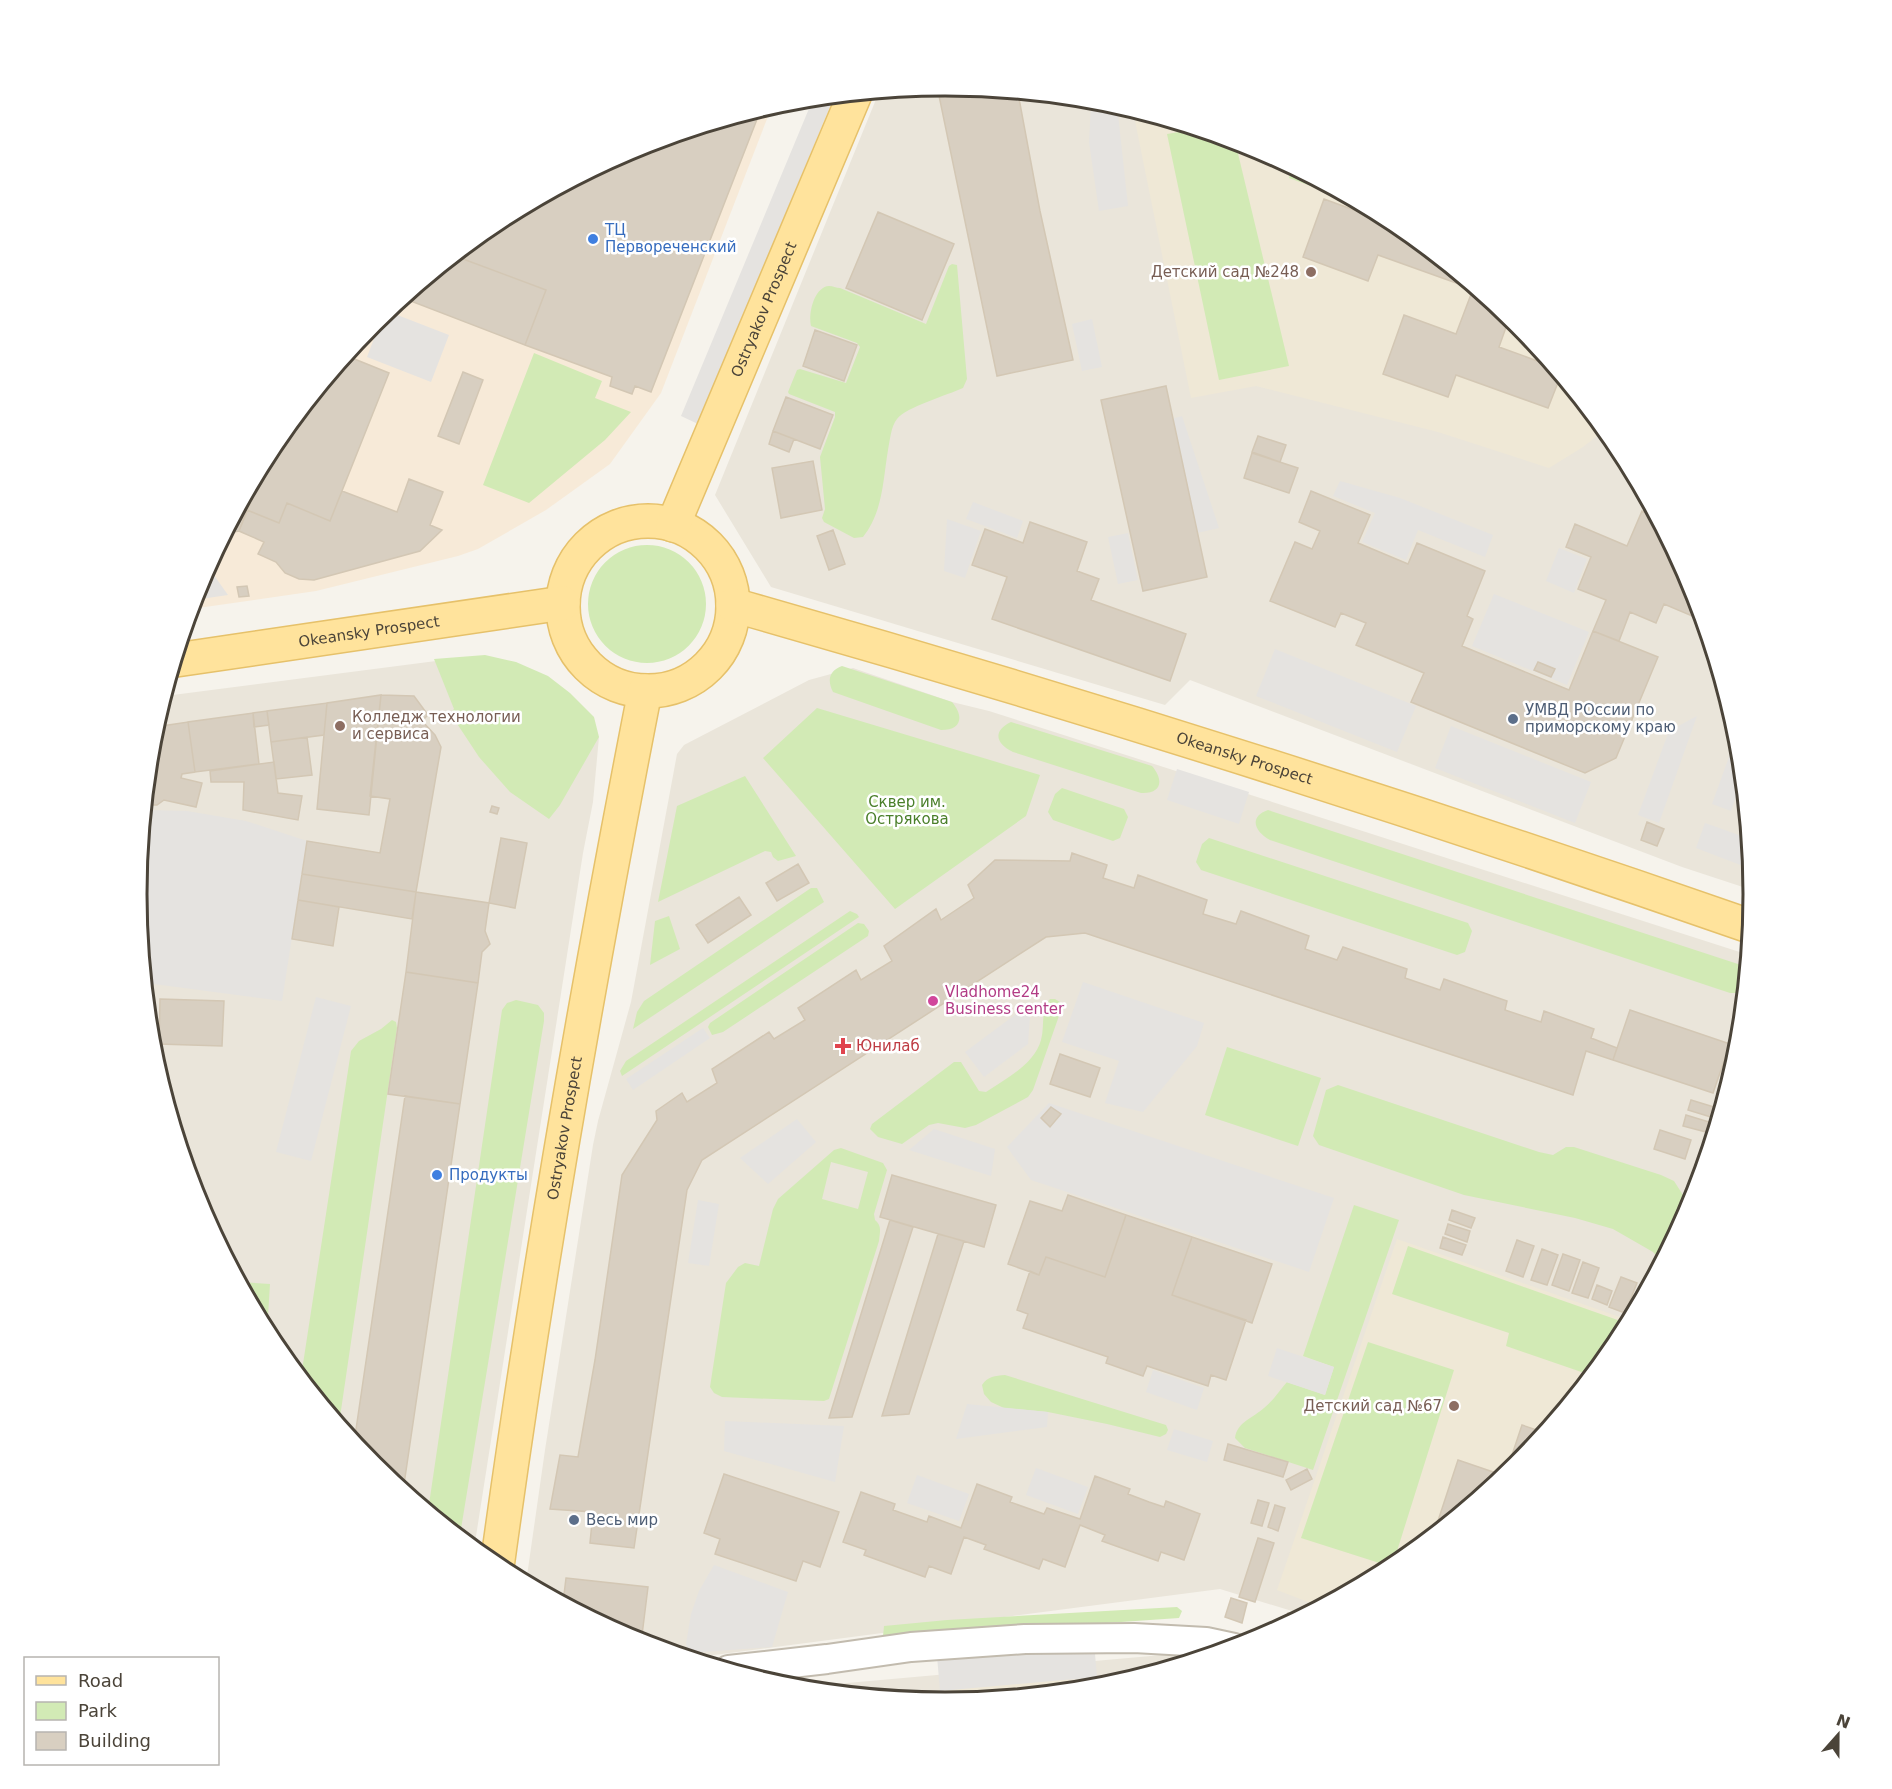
<svg xmlns="http://www.w3.org/2000/svg" width="1892" height="1789" font-family="'DejaVu Sans',sans-serif">
  <rect width="100%" height="100%" fill="#f6f3ec"/>
  <path fill="#eae5da" d="M946,86l158,15 152,46 262,176 101,122 75,140 46,152 15,154 -73,-24 -492,-187 -25,25 -394,-118 -56,-92 164,-403z
    M467,657l132,80 -6,65 -10,51 -109,696 -100,-83 -101,-122 -75,-140 -46,-152 -15,-158 16,-158 12,-40z
    M853,668l99,34 37,9 760,244 -9,89 -56,177 -66,123 -223,223 -90,48 -85,-26 -529,69 -55,-16 -110,-59 19,-133 48,-305 5,-24 33,-119 46,-248 7,-9 125,-65z
    M1218,1650l4,2 -119,36 -157,15 -155,-15z"/>
  <path fill="#f7ead8" d="M772,106l-111,287 -51,71 -64,46 -68,39 -20,7 -142,35 -125,18 8,-24 75,-140 100,-123 123,-100 140,-75z"/>
  <path fill="#efe8d6" d="M1133,111l123,36 140,75 122,101 88,106 -23,18 -34,21 -111,-36 -182,-46 -65,12z
    M1397,1239l234,82 -13,23 -100,123 -123,100 -74,40 -44,-17z
    M1069,1679l2,12 -125,12 -74,-7z"/>
  <path fill="#d2eab5" fill-rule="evenodd" d="M1197,129l38,12 54,225 -70,14 -52,-246z
    M1293,167l62,33v2l-66,-24z
    M952,264l5,1 10,114 -4,9c-15,7 -57,19 -66,31 -6,7 -7,21 -9,31 -5,30 -5,62 -25,87l-9,1 -30,-16 -2,-4 3,-9 -5,-52 15,-40v-5l-46,-18 -1,-2 9,-22 3,-1 46,14 14,-36 -3,-4 -46,-17c-3,-12 3,-39 18,-40 4,0 7,2 11,2l86,36 23,-58z
    M534,353l68,28 -7,17 36,14 -26,28 -76,63 -46,-18z
    M588 604a59 59 0 1 1 118 0a59 59 0 1 1-118 0Z
    M485,655l31,7 32,14 22,17 24,24 5,20 -39,68 -11,14 -39,-27 -31,-35 -29,-44 4,-4 -20,-50z
    M842,666l110,36c12,14 10,28 -11,28l-108,-38c-6,-12 -4,-21 9,-26z
    M817,708l223,67 -14,41 -131,93 -132,-151z
    M1011,722l141,44c12,14 10,28 -11,27l-128,-41c-17,-8 -21,-21 -2,-30z
    M745,776l51,80 -18,5 -5,-4 -2,-5 -6,-1 -107,51 19,-96z
    M1062,788l62,21 4,8 -8,21 -7,3 -60,-21 -5,-8 7,-18z
    M1268,810l473,155 6,7 -1,15 -8,6h-8l-460,-153c-15,-8 -22,-23 -2,-30z
    M1209,838l259,85 4,8 -7,21 -8,3 -256,-85 -5,-8 6,-18z
    M811,888h6l7,14 -191,127 4,-17 7,-11z
    M850,911l7,3 2,3 -237,159 -2,-5 6,-10z
    M669,916l11,33 -30,16 5,-44z
    M858,923l6,1 5,7 -1,5 -145,96 -11,3 -4,-8 2,-4z
    M1050,999h5l5,3v11l-27,77 -5,7 -52,28 -11,3 -27,-5 -9,2 -27,19 -24,-7 -8,-8 2,-5 82,-62h7l18,29 7,1c20,-14 48,-27 55,-52 4,-14 -1,-29 9,-41z
    M516,1000l22,5 6,8v8l-83,508 -4,5 -29,-23 74,-501 5,-7z
    M392,1020l4,2 1,6 -58,396 -38,-47 50,-326 8,-10 22,-12z
    M1227,1047l94,31 -23,68 -93,-31z
    M1338,1085l201,67 14,3 13,-8h8l87,28 13,6 9,14 -4,26 1,8 -18,33 -9,-10 -40,-23 -38,-11 -111,-23 -145,-50 -6,-9 13,-46z
    M841,1148l42,15 4,7 -13,44 1,6c7,6 5,11 4,21l-50,158 -5,2 -102,-4 -8,-4 -4,-6 16,-104 12,-16 7,-4 14,3 14,-57 5,-10 56,-49zM831,1162l37,10 -10,37 -36,-10z
    M1354,1205l45,15 -86,250 -68,-22 -10,-10c2,-16 18,-20 29,-30 9,-7 15,-17 23,-26l38,13 9,-28 -31,-11z
    M1408,1246l221,78 -11,20 -25,32 -87,-30 3,-13 -117,-39z
    M240,1282l30,2 -3,48z
    M1368,1342l86,28 -62,197 -91,-29z
    M1005,1375l161,50 2,5 -2,4 -6,3 -53,-13 -59,-12 -44,-4 -13,-6 -7,-8 -2,-9c6,-9 13,-9 23,-10z
    M1177,1607l5,4 -3,7 -293,20 -3,-2 1,-10 63,-6z"/>
  <path fill="#e5e3e0" d="M834,97l-136,327 -17,-8 132,-317z
    M1091,104l26,1 11,101 -29,5 -10,-69z
    M387,311l62,24 -18,47 -64,-25 16,-42z
    M1092,319l10,48 -20,4 -10,-47z
    M1182,416l37,112 -22,5 -25,-114z
    M1340,481l60,17 93,37 -8,22 -67,-27 -12,30 -44,-18 13,-29 -42,-17z
    M973,502l50,19 -6,17 -51,-19z
    M947,519l34,12 -16,47 -21,-7z
    M1128,533l10,47 -20,4 -10,-47z
    M1559,548l28,11 -13,34 -28,-12z
    M206,570l5,1 17,24 -34,5 5,-15z
    M1494,594l95,38 -22,53 -95,-39z
    M1275,649l141,57 -19,46 -141,-56z
    M1697,716l-38,107 -21,-8 31,-84z
    M1451,726l140,56 -16,41 -140,-55z
    M1738,732l5,44 -12,35 -19,-7z
    M1177,769l72,23 -10,32 -72,-24z
    M145,810l42,1 59,10 61,20 -25,160 -136,-18 -7,-70h3l4,-26 -8,-1z
    M1705,823l45,16 1,30 -55,-21z
    M1083,982l121,41 -7,23 -54,66 -38,-9 14,-42 -57,-19z
    M316,997l35,9 -40,155 -35,-9z
    M1031,1003l-3,41 -44,33 -19,-25z
    M703,1028l7,10 -77,52 -7,-11z
    M1049,1103l285,95 -25,74 -278,-92 -24,-33z
    M797,1119l19,23 -48,42 -28,-26z
    M934,1129l61,20 -4,27 -82,-26z
    M698,1200l21,4 -10,62 -21,-3z
    M1277,1348l57,19 -9,28 -57,-19z
    M1153,1370l51,18 -7,22 -51,-18z
    M967,1404l81,8 -1,15 -91,12z
    M725,1421l119,5 -9,56 -111,-31z
    M1174,1429l39,12 -6,21 -40,-12z
    M1036,1468l52,19 -10,27 -52,-19z
    M917,1475l52,19 -10,27 -52,-18z
    M714,1565l74,27 -16,55 -82,6 -4,-9 5,-30 8,-23z
    M1094,1642l3,35 -157,14 -3,-35z"/>
  <path fill="#d8cfc1" stroke="#d3c7b4" stroke-width="1.5" d="M937,86h9l72,7 22,118 33,149 -76,16z
    M761,109l-110,283 -16,-6 -3,8 -22,-8 2,-9 -87,-32 21,-55 -91,-34 42,-34 140,-75z
    M1324,199l41,15 3,-7 28,15 114,94 -11,31 55,20 7,8 -13,33 -92,-33 -8,22 -65,-23 21,-59 52,19 17,-45 -95,-34 -10,26 -65,-24z
    M878,212l76,32 -32,76 -76,-32z
    M455,256l91,34 -21,55 -122,-47z
    M815,330l42,15 -13,36 -41,-15z
    M347,356l42,17 -59,148 -43,-18 -8,20 -32,-13 9,-21 -5,-2 23,-42z
    M463,372l20,8 -24,64 -21,-8z
    M1166,386l41,191 -64,14 -42,-191z
    M786,397l47,18 -13,34 -47,-18z
    M773,431l21,8 -5,13 -20,-8z
    M1258,436l28,9 -6,17 -28,-10z
    M1252,453l46,15 -9,25 -45,-15z
    M813,461l9,49 -41,8 -9,-50z
    M409,479l34,13 -13,33 12,5 -22,21 -106,29 -15,-1 -14,-6 -9,-11 -18,-8 6,-12 -25,-11 8,-21 32,13 8,-20 43,18 12,-30 55,21z
    M251,487l5,2 -17,42 -12,2z
    M1311,491l59,24 -12,28 50,21 9,-21 68,28 -18,45 6,3 -11,27 107,44 24,-59 65,26 -42,101 -31,15 -174,-71 13,-29 -68,-28 10,-22 -25,-10 -6,14 -65,-26 25,-59 17,7 8,-18 -21,-9z
    M1642,511l15,6 37,68 10,36 -40,-17 -8,19 -26,-11 -11,29 -26,-10 13,-31 -28,-11 13,-32 -25,-10 9,-23 52,22z
    M1030,522l57,20 -10,29 22,8 -8,21 95,34 -16,47 -178,-62 15,-42 -35,-12 13,-36 38,14z
    M833,530l12,34 -16,6 -12,-34z
    M247,586l2,10 -10,1 -2,-10z
    M1538,662l17,7 -4,8 -17,-7z
    M381,695l-12,120 -52,-6 10,-106z
    M381,695l33,1 14,19 -6,6 13,14 6,12 -25,145 -114,-18 5,-33 73,12 10,-54 -20,-3z
    M327,703l-3,32 -53,7 -4,-31z
    M267,711l2,14 -15,2 -1,-14z
    M253,713l6,51 -64,8 -7,-50z
    M188,722l7,50 -13,2 -1,4 21,5 -6,24 -32,-7 -7,5h-11l7,-69 2,-9z
    M307,737l5,38 -36,4 -5,-37z
    M274,762l4,31 24,3 -4,24 -55,-10 1,-28h-33l-1,-11z
    M492,806l7,2 -2,6 -7,-2z
    M1647,822l17,7 -7,17 -16,-6z
    M501,838l26,5 -12,65 -26,-5z
    M1072,853l35,12 -4,13 31,10 4,-13 69,25 -4,14 33,10 5,-13 68,25 -4,13 32,11 6,-13 64,22 -2,9 35,12 4,-11 63,22 -2,9 36,12 3,-11 50,18 -3,9 26,10 -4,12 -27,-9 -13,44 -488,-162 -39,4 -344,223 -15,30 -53,358 -44,-5 3,-31 -43,-3 10,-54 18,2 17,-97 27,-185 35,-55 -1,-9 26,-18 5,9 30,-19 -5,-14 57,-37 5,7 31,-19 -7,-12 58,-38 5,10 31,-19 -8,-15 52,-37 5,11 33,-22 -6,-13 27,-25 75,1z
    M798,864l11,19 -32,18 -11,-18z
    M302,874l114,18 -4,27 -114,-19z
    M138,886l8,1 -4,26h-3z
    M416,892l73,11 -4,28 5,13 -8,8 -4,31 -72,-11z
    M739,897l12,18 -43,28 -12,-18z
    M298,900l41,7 -6,39 -41,-7z
    M406,972l72,11 -18,121 -72,-10z
    M160,999l64,2 -2,45 -63,-2z
    M1630,1010l100,34 -17,49 -100,-33z
    M1060,1054l40,14 -10,29 -40,-13z
    M405,1096l55,8 -57,387 -29,-25 -20,-23z
    M1691,1100l23,7 -3,10 -23,-7z
    M1051,1107l10,7 -11,13 -9,-9z
    M1686,1115l23,7 -3,10 -23,-6z
    M1660,1130l31,10 -6,19 -31,-10z
    M892,1175l104,30 -12,42 -104,-30z
    M1068,1195l58,20 -21,62 -59,-20 -7,18 -31,-11 22,-63 32,10z
    M1452,1210l23,8 -4,10 -22,-8z
    M1126,1215l66,22 -20,58 74,25 -20,60 -15,-5 -3,11 -61,-20 -4,10 -37,-13 2,-6 -85,-29 5,-14 -11,-4 13,-39 9,4 7,-18 59,20z
    M890,1220l23,7 -61,190 -23,1z
    M1448,1224l22,7 -3,11 -22,-8z
    M938,1234l26,7 -55,173 -27,2z
    M1192,1237l80,27 -20,59 -80,-28z
    M1443,1237l23,8 -4,10 -22,-7z
    M1517,1240l17,6 -11,31 -17,-6z
    M1542,1249l16,6 -11,30 -16,-5z
    M1563,1254l17,6 -11,31 -17,-6z
    M1583,1262l16,6 -11,30 -16,-5z
    M1621,1277l16,6 -12,30 -16,-6z
    M1597,1285l15,6 -5,14 -15,-6z
    M1522,1425l24,8 -28,34 -85,69 25,-76 47,16z
    M1228,1444l60,18 -5,15 -59,-17z
    M1307,1469l5,10 -21,11 -5,-10z
    M724,1474l115,38 -19,55 -17,-6 -7,20 -81,-27 5,-15 -16,-6z
    M1095,1476l35,13 -2,5 21,8 15,5 2,-6 34,13 -16,46 -23,-8 -3,9 -56,-20 3,-6 -25,-10 -15,42 -22,-8 -4,10 -55,-20 2,-4 -22,-8 -13,37 -22,-8 -4,11 -61,-22 2,-5 -23,-8 18,-50 34,12 -2,6 34,12 2,-6 32,12 16,-44 35,13 -2,5 34,12 3,-6 33,11z
    M1258,1500l11,3 -7,23 -11,-3z
    M1275,1505l10,3 -7,23 -10,-4z
    M1258,1538l16,5 -19,59 -16,-5z
    M566,1578l82,9 -7,56 -78,-40z
    M1231,1598l16,5 -5,20 -17,-6z
    M1288,1613l10,3 -1,4 -13,7z"/>
  <g fill="none" stroke-linecap="round" stroke-linejoin="round">
    <g stroke="#c2bbae" stroke-width="32">
      <path id="minor" d="M729,1670l98,-11 84,-12 114,-8 109,-1 72,4 28,6"/>
    </g>
    <g stroke="#e6c16a" stroke-width="36">
      <g id="major">
        <circle cx="648" cy="606" r="85"/>
        <path id="s1" d="M673,525l182,-431"/>
        <path id="s2" d="M733,605c343,97 683,205 1019,322"/>
        <path id="s3" d="M176,660l387,-57"/>
        <path id="s4" d="M497,1567c40,-293 91,-585 148,-876"/>
      </g>
    </g>
    <use href="#minor" stroke="#fff" stroke-width="28"/>
    <use href="#major" stroke="#ffe39c" stroke-width="33"/>
  </g>
  <g fill="#3f7fe0" stroke="#fff" stroke-width="2">
    <circle cx="593" cy="239" r="6"/>
    <circle cx="437" cy="1175" r="6"/>
  </g>
  <g fill="#8d6e63" stroke="#fff" stroke-width="2">
    <circle cx="1311" cy="272" r="6"/>
    <circle cx="340" cy="726" r="6"/>
    <circle cx="1454" cy="1406" r="6"/>
  </g>
  <g fill="#5c6f8a" stroke="#fff" stroke-width="2">
    <circle cx="1513" cy="719" r="6"/>
    <circle cx="574" cy="1520" r="6"/>
  </g>
  <circle fill="#d1479c" stroke="#fff" stroke-width="2" cx="933" cy="1001" r="6"/>
  <path fill="#e0444e" stroke="#fff" stroke-width="2" d="M840 1037h6v6h6v6h-6v6h-6v-6h-6v-6h6z"/>
  <g text-anchor="middle" stroke-width="5" stroke-linejoin="round" paint-order="stroke">
    <g font-size="15" fill="#366cbe" stroke="#fff" text-anchor="start">
      <text x="605" y="235">ТЦ<tspan x="605" dy="17">Первореченский</tspan></text>
      <text x="449" y="1180">Продукты</text>
    </g>
    <g font-size="15" fill="#785e54" stroke="#fff" text-anchor="end">
      <text x="1299" y="277">Детский сад №248</text>
      <text x="352" y="722" text-anchor="start">Колледж технологии<tspan x="352" dy="17">и сервиса</tspan></text>
      <text x="1442" y="1411">Детский сад №67</text>
    </g>
    <g font-size="15" fill="#4b4439" stroke="#fff">
      <text dy="5" stroke="none"><textPath href="#s1" startOffset="234">Ostryakov Prospect</textPath></text>
      <text dy="5" stroke="none"><textPath href="#s3" startOffset="195">Okeansky Prospect</textPath></text>
      <text dy="5" stroke="none"><textPath href="#s2" startOffset="534">Okeansky Prospect</textPath></text>
      <text dy="5" stroke="none"><textPath href="#s4" startOffset="444">Ostryakov Prospect</textPath></text>
    </g>
    <g font-size="15" fill="#4e5e75" stroke="#fff" text-anchor="start">
      <text x="1525" y="715">УМВД РОссии по<tspan x="1525" dy="17">приморскому краю</tspan></text>
      <text x="586" y="1525">Весь мир</text>
    </g>
    <g font-size="15" fill="#4a7f2a" stroke="#fff">
      <text x="907" y="807">Сквер им.<tspan x="907" dy="17">Острякова</tspan></text>
    </g>
    <g font-size="15" fill="#b23c85" stroke="#fff" text-anchor="start">
      <text x="945" y="997">Vladhome24<tspan x="945" dy="17">Business center</tspan></text>
    </g>
    <g font-size="15" fill="#be3a42" stroke="#fff" text-anchor="start">
      <text x="856" y="1051">Юнилаб</text>
    </g>
  </g>
  <path d="M0 0H1892V1789H0ZM147 894a798 798 0 1 1 1596 0a798 798 0 1 1-1596 0Z" fill="#fff" fill-rule="evenodd"/>
  <path fill="none" stroke="#4b4439" stroke-width="3" d="M147 894a798 798 0 1 1 1596 0a798 798 0 1 1-1596 0Z"/>
  <rect x="24" y="1657" width="195" height="108" fill="#ffffff" stroke="#b7b4b0" stroke-width="1.5"/>
  <rect x="36" y="1676" width="30" height="9" fill="#ffe39c" stroke="#b7b4b0" stroke-width="1.5"/>
  <text x="78" y="1687" font-size="18" fill="#4b4439">Road</text>
  <rect x="36" y="1702" width="30" height="18" fill="#d2eab5" stroke="#b7b4b0" stroke-width="1.5"/>
  <text x="78" y="1717" font-size="18" fill="#4b4439">Park</text>
  <rect x="36" y="1732" width="30" height="18" fill="#d8cfc1" stroke="#b7b4b0" stroke-width="1.5"/>
  <text x="78" y="1747" font-size="18" fill="#4b4439">Building</text>
  <g transform="translate(1838 1735) rotate(21)" stroke="#ffffff" stroke-width="4.5" paint-order="stroke">
  <path d="M0-4.5L10 22L0 15L-10 22Z" fill="#4b4439"/>
  <text y="-9" font-size="16" font-weight="bold" text-anchor="middle" fill="#4b4439">N</text>
  </g>
</svg>
